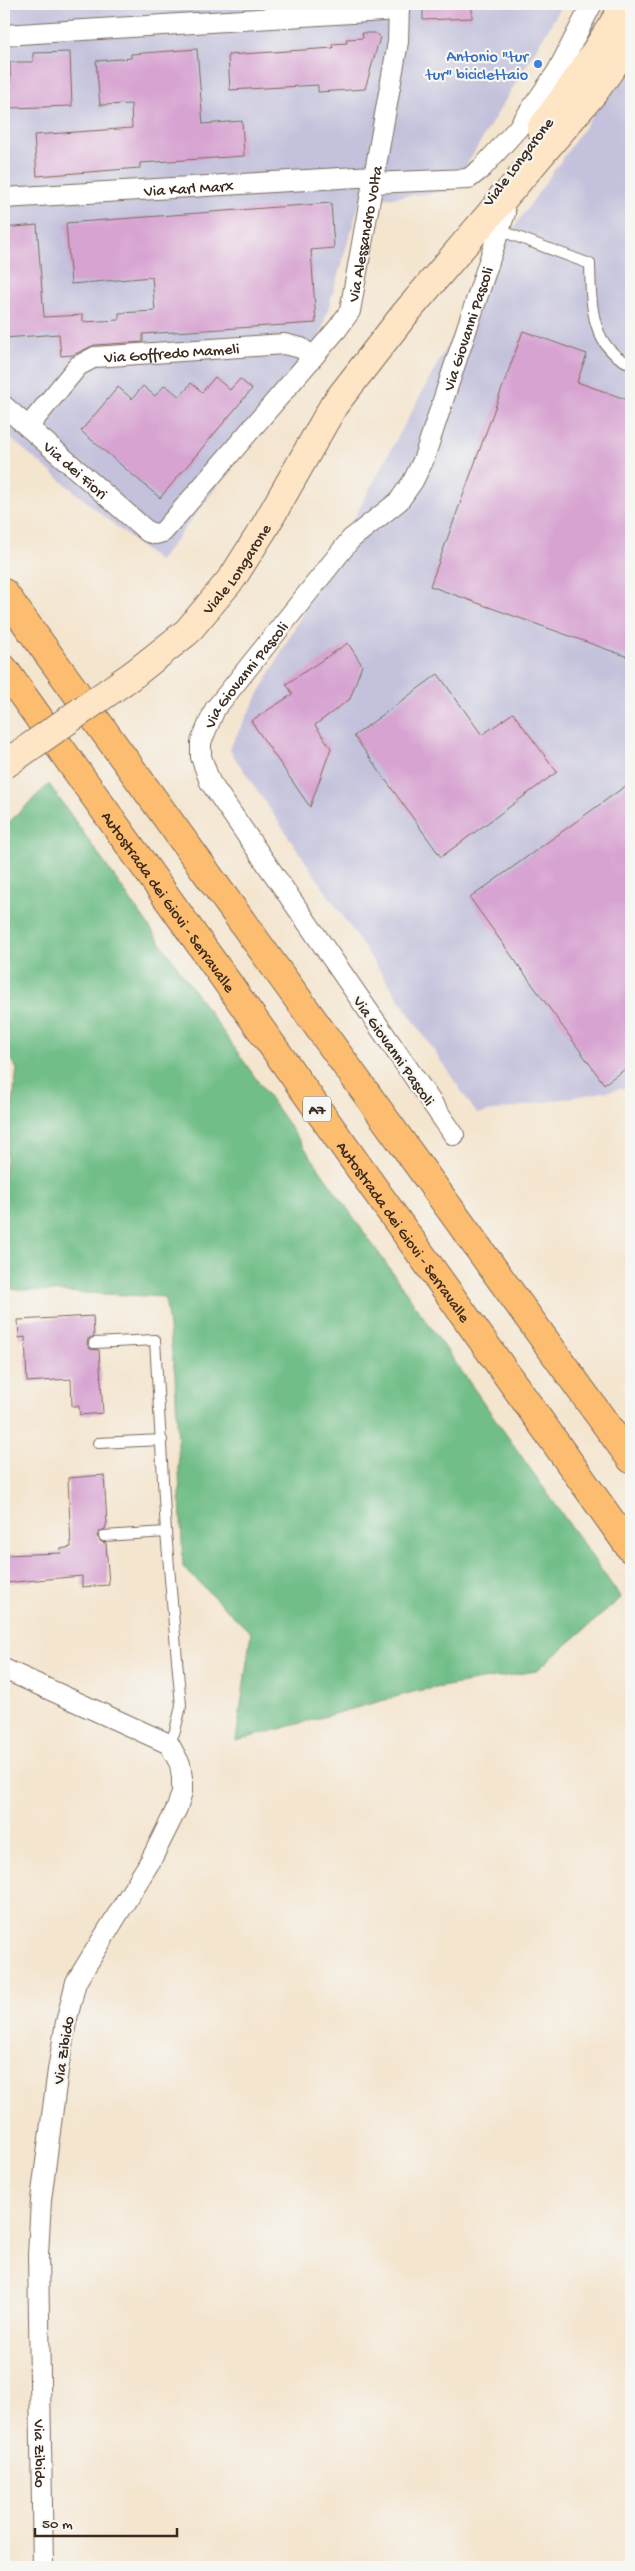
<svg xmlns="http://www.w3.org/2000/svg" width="635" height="2571" font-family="'Gochi Hand',sans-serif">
  <rect width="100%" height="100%" fill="#f6f6f2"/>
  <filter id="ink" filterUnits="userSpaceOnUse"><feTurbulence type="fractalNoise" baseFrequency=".02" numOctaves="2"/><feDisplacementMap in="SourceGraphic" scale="10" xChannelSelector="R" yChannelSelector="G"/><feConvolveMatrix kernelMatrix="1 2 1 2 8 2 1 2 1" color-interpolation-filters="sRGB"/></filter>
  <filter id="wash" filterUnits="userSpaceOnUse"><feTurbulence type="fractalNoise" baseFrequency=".0096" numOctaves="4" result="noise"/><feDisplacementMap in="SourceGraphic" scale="20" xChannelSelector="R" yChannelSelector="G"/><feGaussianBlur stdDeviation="1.12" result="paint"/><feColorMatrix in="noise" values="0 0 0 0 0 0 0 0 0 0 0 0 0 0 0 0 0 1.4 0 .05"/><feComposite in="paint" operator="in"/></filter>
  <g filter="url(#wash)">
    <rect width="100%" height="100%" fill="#f4e5cf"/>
    <path fill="#c3c1db" d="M4,4h559l-112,187 -91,10 -47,159 -154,202 -155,-129z
      M631,61v1026l-154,27 -248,-365 274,-506z"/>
    <path fill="#71be88" stroke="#567453" d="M49,784l572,814 -85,73 -119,20 -181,50 15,-108 -68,-66 -8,-192 -10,-78 -161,-8v-113l13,-107 -13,-21v-221z"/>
    <g id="blocks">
      <path fill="#d7a3d1" d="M423,4h49v14l-49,2z
        M362,33h13l5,4 -15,52 -47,3v-7l-88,5 -2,-35 105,-7 -1,-4 15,-1 -1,-4 17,-1z
        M197,49l6,75 39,-3 2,35 -104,7v5l-103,8 -3,-41 98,-7 -1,-24 -31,1 -4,-44 35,-3v-4z
        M70,52l2,54 -61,2 -1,-46h23v-9z
        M331,203l3,45 -23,2 5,73 -173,11v8l-49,3 -21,10 -12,1 -2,-22 -55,4v-110l33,-3 7,92 39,-2v7l36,-2v-7l36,-2 -3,-34 -81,7 -5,-61z
        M523,331l64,23 -10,28 54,19v257l-201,-72z
        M215,377l15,13 10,-11 12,10 -92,109 -79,-67 37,-44 14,12 11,-13 12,10 10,-11 15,12 11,-14 11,9z
        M348,643l14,22 -12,34 -35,26 16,23 -21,59 -59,-86 42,-27 -7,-10z
        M438,674l44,61 31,-22 44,59 -116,85 -87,-121z
        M631,782v283l-27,19 -134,-186z
        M93,1316l1,20 -6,3 -1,5 3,5 9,1 4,63 -23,2 -1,-9h-7l-1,-27 -44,3 -2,-45 -6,1 -1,-18z
        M104,1475l3,47 -2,7 -5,2 -3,5 4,6 5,1 3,42 -27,2v-11l-78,7v-28l57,-2 -1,-4 11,-2 -3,-69z"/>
    </g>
  </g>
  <g filter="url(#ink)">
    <use href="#blocks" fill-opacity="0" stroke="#7c6b5c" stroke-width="1"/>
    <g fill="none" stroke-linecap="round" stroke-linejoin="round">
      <g stroke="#7c6b5c" stroke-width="12">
        <path id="service" d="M499,230l91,34c1,38 0,84 41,100
          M94,1343l61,-3 11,192 15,174 -6,25 -6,13
          M98,1443l64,-3
          M104,1536l62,-4"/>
      </g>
      <g stroke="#7c6b5c" stroke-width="22">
        <g id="minor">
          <path d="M4,35l395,-25"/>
          <path d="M372,183l96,-4 14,-11 36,-40 39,-56 35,-68"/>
          <path id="s1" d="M4,198l370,-22"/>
          <path id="s2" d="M4,406l144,126 8,2 7,-2 175,-204 12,-17 48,-269 1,-38"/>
          <path id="s3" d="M28,427l50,-61 17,-9 189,-13 17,4 12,9"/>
          <path id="s4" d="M454,1135l-244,-353 -9,-25v-15l14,-33 136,-170 48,-38 14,-20 10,-20 82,-248 -6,-18"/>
          <path id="s5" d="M4,1669l165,75 11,20 2,14v14l-5,16 -26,52 -75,122 -10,40 -8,48 -17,130 -3,55 5,312"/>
        </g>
      </g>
      <g stroke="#7c6b5c" stroke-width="30">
        <g id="secondary">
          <path d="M541,129l38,-52 47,-73"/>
          <path id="s6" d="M134,674l53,-42 46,-55 31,-49 70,-123 70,-90 190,-223 37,-51"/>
        </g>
      </g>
      <g stroke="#7c6b5c" stroke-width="30">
        <g id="motorway">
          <path d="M4,593l627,866"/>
          <path id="s7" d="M4,669l627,880"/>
        </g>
      </g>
      <use href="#service" stroke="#fff" stroke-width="10"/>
      <use href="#minor" stroke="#fff" stroke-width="20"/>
      <use href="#secondary" stroke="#fee5c5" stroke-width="28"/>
      <use href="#motorway" stroke="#fcbd6f" stroke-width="28"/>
      <g stroke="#7c6b5c" stroke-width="30" stroke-linecap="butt">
        <path id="secondary-bridge" d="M4,765l130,-91"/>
      </g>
      <use href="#secondary-bridge" stroke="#fee5c5" stroke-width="28"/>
    </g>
  </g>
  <circle fill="#3f7fe0" stroke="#f6f6f2" stroke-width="2" cx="538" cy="64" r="5"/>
  <g text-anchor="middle" stroke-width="4.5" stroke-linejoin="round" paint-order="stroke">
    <rect fill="#f6f6f2" stroke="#73675e" stroke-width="1" x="303" y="1096.5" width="28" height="25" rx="4"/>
    <g font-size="15" font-weight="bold" fill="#3b2a1e">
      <text x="317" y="1114">A7</text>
    </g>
    <g font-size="16" fill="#366cbe" stroke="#f6f6f2" text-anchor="end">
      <text x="528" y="61">Antonio "tur<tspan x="528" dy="18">tur" biciclettaio</tspan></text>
    </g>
    <g font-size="16" fill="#3b2a1e" stroke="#f6f6f2">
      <text transform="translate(517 161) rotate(-53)" y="6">Viale Longarone</text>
      <text dy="6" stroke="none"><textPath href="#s1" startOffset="185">Via Karl Marx</textPath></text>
      <text dy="6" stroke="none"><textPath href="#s2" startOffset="575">Via Alessandro Volta</textPath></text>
      <text dy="6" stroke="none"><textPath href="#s4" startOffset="972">Via Giovanni Pascoli</textPath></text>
      <text dy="6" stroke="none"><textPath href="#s3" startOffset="175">Via Goffredo Mameli</textPath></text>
      <text dy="6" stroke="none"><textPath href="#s2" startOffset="96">Via dei Fiori</textPath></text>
      <text dy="6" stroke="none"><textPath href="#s6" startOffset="148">Viale Longarone</textPath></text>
      <text dy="6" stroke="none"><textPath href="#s4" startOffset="552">Via Giovanni Pascoli</textPath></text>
      <text dy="6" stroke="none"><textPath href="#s7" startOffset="285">Autostrada dei Giovi - Serravalle</textPath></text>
      <text transform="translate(395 1050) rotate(55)" y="6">Via Giovanni Pascoli</text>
      <text dy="6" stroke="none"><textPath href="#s7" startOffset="690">Autostrada dei Giovi - Serravalle</textPath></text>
      <text transform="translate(62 2050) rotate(-81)" y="6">Via Zibido</text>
      <text dy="6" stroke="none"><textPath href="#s5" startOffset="925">Via Zibido</textPath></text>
    </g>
  </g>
  <rect width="635" height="2571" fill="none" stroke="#f6f6f2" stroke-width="20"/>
  <path d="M35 2528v8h142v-8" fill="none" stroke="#3b2a1e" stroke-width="2.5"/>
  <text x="42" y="2528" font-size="15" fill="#3b2a1e" stroke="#f6f6f2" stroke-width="4" paint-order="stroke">50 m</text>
</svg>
